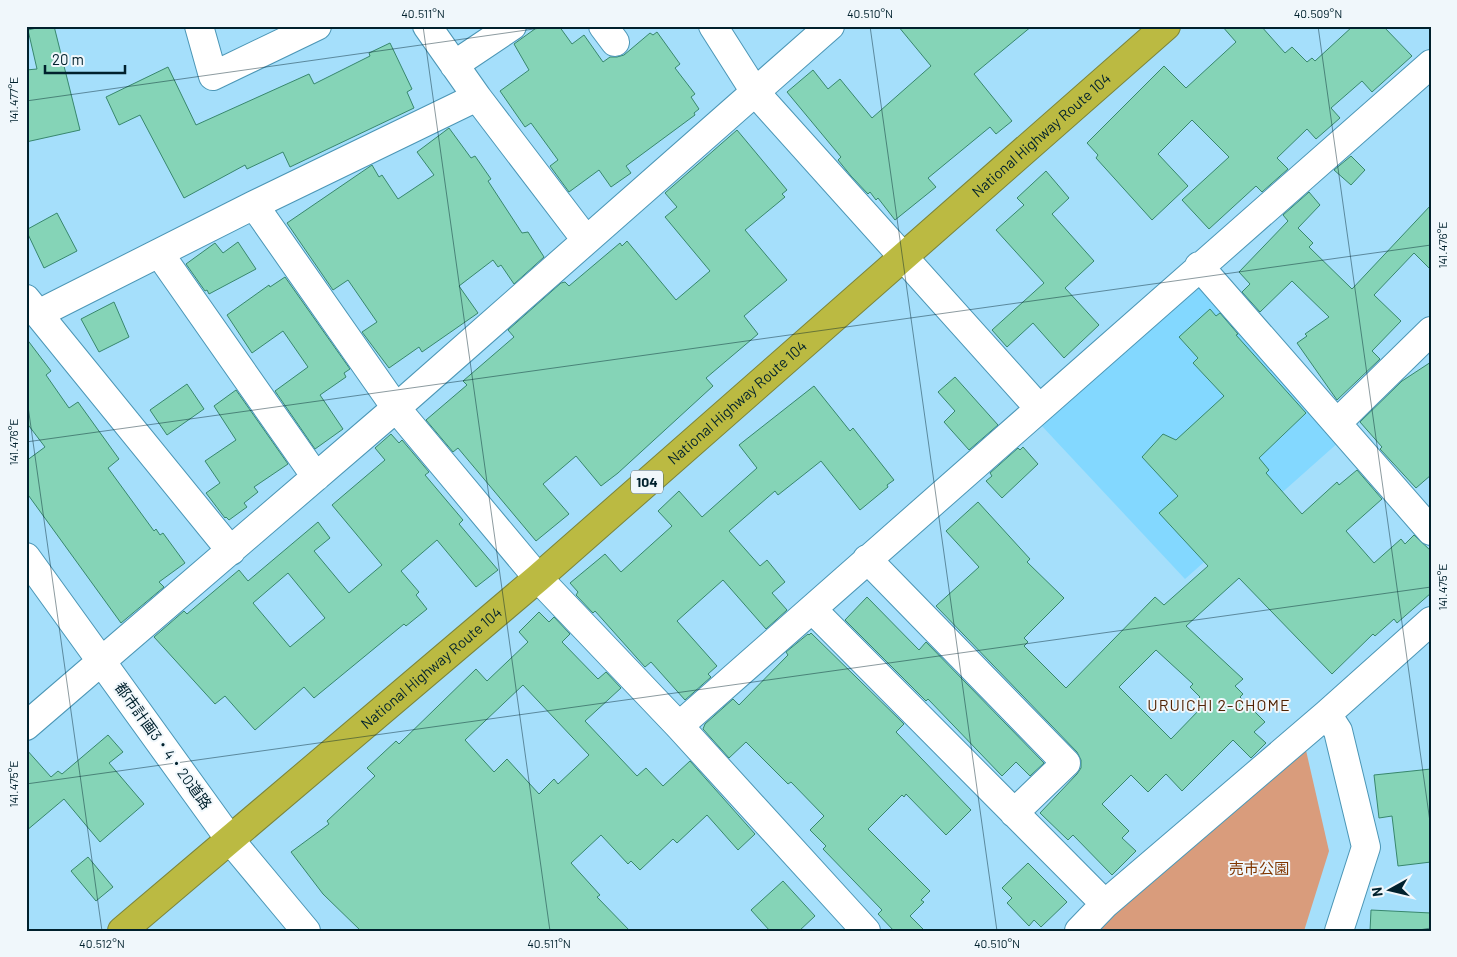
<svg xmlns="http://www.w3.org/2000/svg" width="1457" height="957" font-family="Barlow,'Noto Sans JP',sans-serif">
  <rect width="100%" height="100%" fill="#a5dffb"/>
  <path fill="#83d8ff" d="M1200,287l140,154 -155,138 -144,-154z"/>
  <path fill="#d99c7c" d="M1305,746l24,105 -25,80h-209z"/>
  <path fill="#85d4b7" stroke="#38876d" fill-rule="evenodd" d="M45,26h9l26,104 -54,12v-72l11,-1 -9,-39z
    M539,26h20l13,18 12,-9 19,27 7,-5h7l7,-2 26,-22 3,2 4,-3 23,32 -5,4 20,26 -4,3 8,12 -5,4 1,2 -69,51 5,7 -20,14 -12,-17 -30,22 -19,-26 8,-6 -27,-37 -6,4 -25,-36 29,-21 -15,-26z
    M898,26h134l-58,48 38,47 -16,13 -6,-7 -62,51 8,9 -41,33 -17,-22 -2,2 -6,-8 -2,2 -17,-18 -13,-16 3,-3 -54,-65 26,-22 15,19 12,-10 32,39 59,-52z
    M1222,26h39l24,27 7,-6 15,15 5,-4 3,3 38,-35h30l29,30 -40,36 -10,-11 -31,27 9,10 -24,21 -9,-10 -30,29 11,11 -26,23 -6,-6 -47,43 -27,-29 47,-43 -37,-37 -34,34 30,32 -36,34 -56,-62 2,-3 -11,-12 77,-77 22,22 50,-46z
    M390,43l22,46 -5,3 7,16 -124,59 -7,-15 -36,17 -2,-4 -61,33 -44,-83 -21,10 -13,-28 62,-30 28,58 113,-51 5,10 56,-28 -1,-3z
    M449,128l22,30 4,-2 16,23 -3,2 34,52 6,-1 16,25 -30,27 -13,-19 -3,2 -5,-7 -34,26 19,27 -56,39 -3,-5 -30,21 -27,-36 15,-10 -29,-42 -15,10 -46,-67 85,-58 7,12 3,-2 16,24 36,-24 -17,-23z
    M737,130l50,60 -5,4 3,3 -40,33 42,50 -43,36 14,18 -52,44 7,8 -95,87 -17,13 -25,-30 -33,28 26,30 -33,27 -78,-93 -5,4 -27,-32 41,-35 -4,-4 51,-44 -6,-7 53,-47 4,-1 4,4 51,-43 2,3 5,-5 49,59 34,-29 -45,-54 12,-10 -12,-14z
    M1351,156l14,14 -14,15 -17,-15z
    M1046,171l23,27 -17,16 42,47 -29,27 34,37 -35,33 -31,-35 -26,24 -15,-17 52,-47 -48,-53 28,-25 -7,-7z
    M1309,192l11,13 -22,23 15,15 -4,4 43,42 79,-84v65l-17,-17 -40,42 27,26 -29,30 8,8 -43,41 -40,-57 10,-7 -2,-2 24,-17 -37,-36 -32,31 -18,-20 8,-8 -11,-12 49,-51 -5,-6z
    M57,213l20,38 -33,17 -18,-38z
    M238,242l18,27 -47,25 -2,-4 -2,1 -19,-27 29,-21 8,10z
    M285,277l65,92 -6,4 2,4 -26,18 23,34 -28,20 -40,-58 33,-24 -25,-36 -31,22 -25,-38 42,-30 1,2z
    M114,302l15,35 -30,15 -18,-33z
    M1210,309l6,7 4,-3 18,21 -2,1 70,78 -47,45 10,12 -3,3 36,41 35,-32 2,3 18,-15 25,29 -36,32 28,32 27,-24 4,5 9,-9 17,16v42l-34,30 -3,-4 -19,17 -2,-2 -41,40 -93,-96 -53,48 57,53 -8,7 8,8 -3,3 25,25 -11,10 12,11 -15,15 -18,-18 -51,51 -16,-17 -18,18 -17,-17 -29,29 27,27 -7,7 14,13 -24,24 -39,-40 -5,5 -28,-27 37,-39 4,-6v-8l-4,-8 -141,-146 43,-39 -33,-36 32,-29 52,57 -3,3 37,36 -40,40 4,4 -4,4 42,42 89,-91 9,8 44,-39 -49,-53 19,-17 -36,-39 21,-23 13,6 48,-44 -31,-33 5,-5 -19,-21zM1156,650l37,34 -3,3 10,10 -4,4 6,6 -31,32 -52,-52z
    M26,338l25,33 -5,4 23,33 9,-6 41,57 -11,9 46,63 2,-2 4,6 3,-2 22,30 -26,19 5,5 -43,36 -95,-131v-31l19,-14 -19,-25z
    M1431,362v113l-15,13 -36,-39 2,-2 -22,-25 42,-41z
    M955,377l43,48 -29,25 -25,-28 11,-11 -17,-19z
    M187,384l17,25 -37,26 -17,-25z
    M814,386l36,45 3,-3 41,52 -7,5 1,2 -28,23 -39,-49 -43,34 -3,-4 -46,40 31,35 7,-6 18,22 -13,11 15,17 -21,19 -43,-49 -46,41 40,45 -9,8 3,3 -26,23 -34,-38 -6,5 -50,-56 -2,2 -17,-18 2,-3 -8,-9 35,-29 16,18 51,-46 -14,-15 21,-20 23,26 55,-49 -18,-23z
    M236,390l52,74 -34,23 4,5 -14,11 3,4 -18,13 -3,-3 -1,1 -19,-25 14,-10 -15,-22 31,-21 -22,-34z
    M391,434l8,9 3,-3 27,32 -4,3 38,45 -4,4 39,46 -22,17 -39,-47 -36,31 18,21 -3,3 11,14 -21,17 -2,-2 -90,74 -10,-11 -49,43 -30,-34 -10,8 -61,-67 30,-26 3,3 52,-44 9,11 70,-59 12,16 -16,13 35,42 33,-28 -50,-60 53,-45 -10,-12zM288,573l37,45 -35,29 -37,-44z
    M1023,447l15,17 -36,34 -16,-17 6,-5 -2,-3 28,-25 2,2z
    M867,597l52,53 7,-8 118,121 -14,13 -14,-14 -14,14 -74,-77 -2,2 -81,-81z
    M539,612l10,10 5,-5 16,17 -8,8 36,37 8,-7 15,16 -36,33 52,55 9,-8 17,18 27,-25 65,73 -17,16 -31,-35 -30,28 -4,-4 -33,31 -9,-9 -3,3 -27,-29 -30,28 29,32 -3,2 33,34h-269l-38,-37 -32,-42 38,-28 -2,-3 48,-45 -8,-8 29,-27 3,3 77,-75 11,12 41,-39 -9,-10zM523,685l66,70 -31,29 -4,-5 -15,15 -32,-35 -13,13 -29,-32z
    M811,633l93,91 -8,8 75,78 -25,25 -40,-41 -2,3 -2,-2 -34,34 62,62 -9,9 3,2 -14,14 15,15h-31l-16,-17 4,-4 -59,-61 3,-3 -16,-16 14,-14 -33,-34 -3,2 -42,-42 -17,16 -26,-29 2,-5 28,-25 6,6 49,-50 -2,-3 22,-18 1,1z
    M108,735l15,17 -14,11 35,41 -44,38 -36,-43 -38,32v-82l25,28 7,-6 4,3z
    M1431,769v93l-33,4 -6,-50 -13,2 -5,-43z
    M88,857l25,30 -17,14 -25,-30z
    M1028,863l39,39 -26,25 -7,-7 -5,6 -22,-23 5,-5 -10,-10z
    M783,881l32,35 -16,15h-29l-19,-21z
    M1371,910l60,3v18h-61z"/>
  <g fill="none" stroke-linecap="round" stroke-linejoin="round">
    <g stroke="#4b96b6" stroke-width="30">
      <path id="minor" d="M199,26l14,50 104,-50
        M427,26l50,71 109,143
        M603,26l12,16
        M713,26l42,66 283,315
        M454,65l58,-39
        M254,205l142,203 142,170 141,148 187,205
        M159,253l157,224
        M1199,266l232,265
        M26,299l205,252
        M38,314l216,-109 223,-108
        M1337,423l94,-92
        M26,557l205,284 75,90
        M867,559l199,204 -52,50
        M812,609l293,295
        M1327,714l11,17 28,116 -27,84
        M26,726l370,-318 434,-382
        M679,726l752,-662
        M1079,931l26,-27 222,-190 104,-93"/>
    </g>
    <g stroke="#7a843b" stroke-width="30">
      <g id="highway">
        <path id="s1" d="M122,931l416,-353 628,-552"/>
      </g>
    </g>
    <use href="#minor" stroke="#fff" stroke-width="28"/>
    <use href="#highway" stroke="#bbba42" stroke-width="28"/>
  </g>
  <path fill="none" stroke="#01212d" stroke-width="1" stroke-opacity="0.45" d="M423,26l127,905M870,26l127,905M1318,26l113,803M26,101l529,-75M26,392l76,539M26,442l1405,-197M26,784l1405,-197M1413,931l18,-3"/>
  <g text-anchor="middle" stroke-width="4" stroke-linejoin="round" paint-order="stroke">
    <rect fill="#f0f7fb" stroke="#49616b" stroke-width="1" x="631" y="470.5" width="32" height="23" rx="4"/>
    <g font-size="14" font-weight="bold" fill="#01212d">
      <text x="647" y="487">104</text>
    </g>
    <g font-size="15" fill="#01212d" stroke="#f0f7fb">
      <text dy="5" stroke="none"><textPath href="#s1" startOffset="1216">National Highway Route 104</textPath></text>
      <text dy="5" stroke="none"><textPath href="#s1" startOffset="811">National Highway Route 104</textPath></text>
      <text dy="5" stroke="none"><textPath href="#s1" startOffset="406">National Highway Route 104</textPath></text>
      <text transform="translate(163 746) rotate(54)" y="5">都市計画3・4・20道路</text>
    </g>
    <g font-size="15" fill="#803600" stroke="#f0f7fb">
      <text x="1259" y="874">売市公園</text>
    </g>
    <g font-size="16" letter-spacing="1" fill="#512304" stroke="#f0f7fb">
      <text x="1219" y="711">URUICHI 2-CHOME</text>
    </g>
  </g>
  <rect width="1457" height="957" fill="none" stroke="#f0f7fb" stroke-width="55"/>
  <g transform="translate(1390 890) rotate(262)" stroke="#f0f7fb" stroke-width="4" paint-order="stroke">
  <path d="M0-4L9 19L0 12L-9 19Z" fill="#01212d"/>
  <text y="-8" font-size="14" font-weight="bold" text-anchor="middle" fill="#01212d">N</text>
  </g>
  <path d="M45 65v8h80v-8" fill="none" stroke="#01212d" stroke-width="2.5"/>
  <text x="52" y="65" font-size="15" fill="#01212d" stroke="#f0f7fb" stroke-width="4" paint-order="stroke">20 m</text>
  <rect x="28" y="28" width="1402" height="902" fill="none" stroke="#01212d" stroke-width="2"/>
  <g font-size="12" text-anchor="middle" fill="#01212d">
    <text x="423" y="18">40.511°N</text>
    <text x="870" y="18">40.510°N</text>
    <text x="1318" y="18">40.509°N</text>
    <text transform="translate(14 100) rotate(-90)" y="4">141.477°E</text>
    <text transform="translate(1443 245) rotate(-90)" y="4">141.476°E</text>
    <text transform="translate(14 442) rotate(-90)" y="4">141.476°E</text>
    <text transform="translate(1443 587) rotate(-90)" y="4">141.475°E</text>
    <text transform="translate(14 784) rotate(-90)" y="4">141.475°E</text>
    <text x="102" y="948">40.512°N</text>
    <text x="549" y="948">40.511°N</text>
    <text x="997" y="948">40.510°N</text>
  </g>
</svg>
